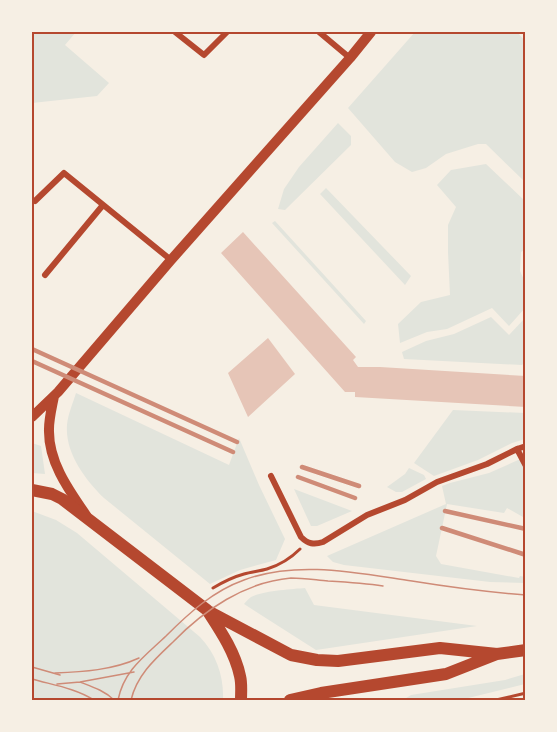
<svg xmlns="http://www.w3.org/2000/svg" width="557" height="732" font-family="'Varela Round',sans-serif">
  <rect width="100%" height="100%" fill="#f6efe4"/>
  <path fill="#e2e4dc" d="M32,32h44l-11,13 44,38 -12,13 -65,7z
    M415,32h102l8,9v141l-39,-38h-8l-32,10 -20,14 -14,4 -17,-10 -47,-54z
    M338,123l13,13v9l-66,65 -7,-1 6,-20 15,-22z
    M486,164l39,37v48l-4,3 -1,19 5,11v26l-16,18 -17,-18 -45,21 -20,3 -27,11 -2,-19 23,-22 29,-7 -2,-43v-27l8,-18 -19,-22 14,-15z
    M326,188l85,88 -6,9 -85,-91z
    M275,221l91,100 -2,3 -92,-101z
    M491,317l18,18 16,-17v44l-3,3 -118,-6 -2,-7 24,-11 28,-7z
    M76,393l153,72 10,-27 20,47 26,54 -9,21 -36,10 -30,14 -106,-86c-19,-19 -39,-45 -37,-73 1,-11 6,-22 9,-32z
    M453,410l72,3v26l-13,4 -34,17 -44,16 -20,-13z
    M32,443l9,3 4,28 -13,-1z
    M525,457v59l-2,1 -16,-9 -3,5 -57,-9 -11,52 5,8 78,14 1,-2 5,1v6l-35,-1 -146,-17 -11,-3 -6,-6 119,-52 -4,-18 8,-3 39,-10z
    M409,468l15,7 2,4 -24,13h-6l-9,-5 18,-13z
    M294,489l58,22 -35,15h-6z
    M32,511l24,9 21,13 123,104c17,18 24,40 23,63h-191z
    M305,588l9,17 163,21 -161,24 -72,-46c2,-2 4,-5 7,-7 11,-6 41,-8 54,-9z
    M525,674v10l-65,16h-57l8,-5 94,-15z"/>
  <path fill="#e6c5b7" d="M243,232l113,125 -3,3 5,7h22l146,9v31l-171,-10v-5h-10l-124,-139z
    M268,338l27,36 -47,43 -20,-44z"/>
  <g fill="none" stroke-linecap="round" stroke-linejoin="round">
    <path stroke="#b5482f" stroke-width="3" d="M213,588c10,-6 20,-11 31,-14 7,-2 16,-3 23,-5 13,-4 24,-11 33,-20
      M496,700l30,-7"/>
    <path stroke="#b5482f" stroke-width="6" d="M175,32l29,23 23,-23
      M319,32l31,26
      M35,201l29,-28 107,87
      M45,275l58,-70
      M517,449l9,17
      M271,476l30,61c7,7 13,8 22,5l44,-27 38,-15 32,-18 50,-18 30,-15 9,-3"/>
    <path stroke="#b5482f" stroke-width="10" d="M54,396c-2,11 -5,22 -5,33 -1,32 19,60 37,86
      M32,417l26,-25 113,-132 179,-202 21,-26"/>
    <path stroke="#b5482f" stroke-width="12" d="M32,490l20,4 10,5 145,111c13,20 28,42 33,66 2,8 1,16 1,24
      M208,611l83,44 26,5 21,1 102,-13 57,6
      M290,700l31,-7 125,-19 51,-20 29,-4"/>
    <path stroke="#cf8b77" stroke-width="1.5" d="M32,667l28,8
      M55,673c28,-1 58,-3 84,-15
      M32,679c21,6 43,9 62,21
      M80,682c13,5 25,9 34,18
      M57,684l23,-2 54,-10
      M118,700c6,-30 27,-44 48,-64 23,-23 47,-45 78,-56 53,-20 113,-7 168,1 37,6 75,11 114,14
      M131,700c6,-25 24,-41 42,-58 31,-32 72,-60 118,-64 12,0 25,2 37,3 18,1 36,2 55,5"/>
    <path stroke="#cf8b77" stroke-width="4.5" d="M32,349l205,93
      M32,361l201,91
      M302,467l57,19
      M298,477l57,21
      M445,511l81,18
      M442,528l84,27"/>
  </g>
  <rect width="557" height="732" fill="none" stroke="#f6efe4" stroke-width="66"/>
  <rect x="33" y="33" width="491" height="666" fill="none" stroke="#b5482f" stroke-width="2"/>
</svg>
